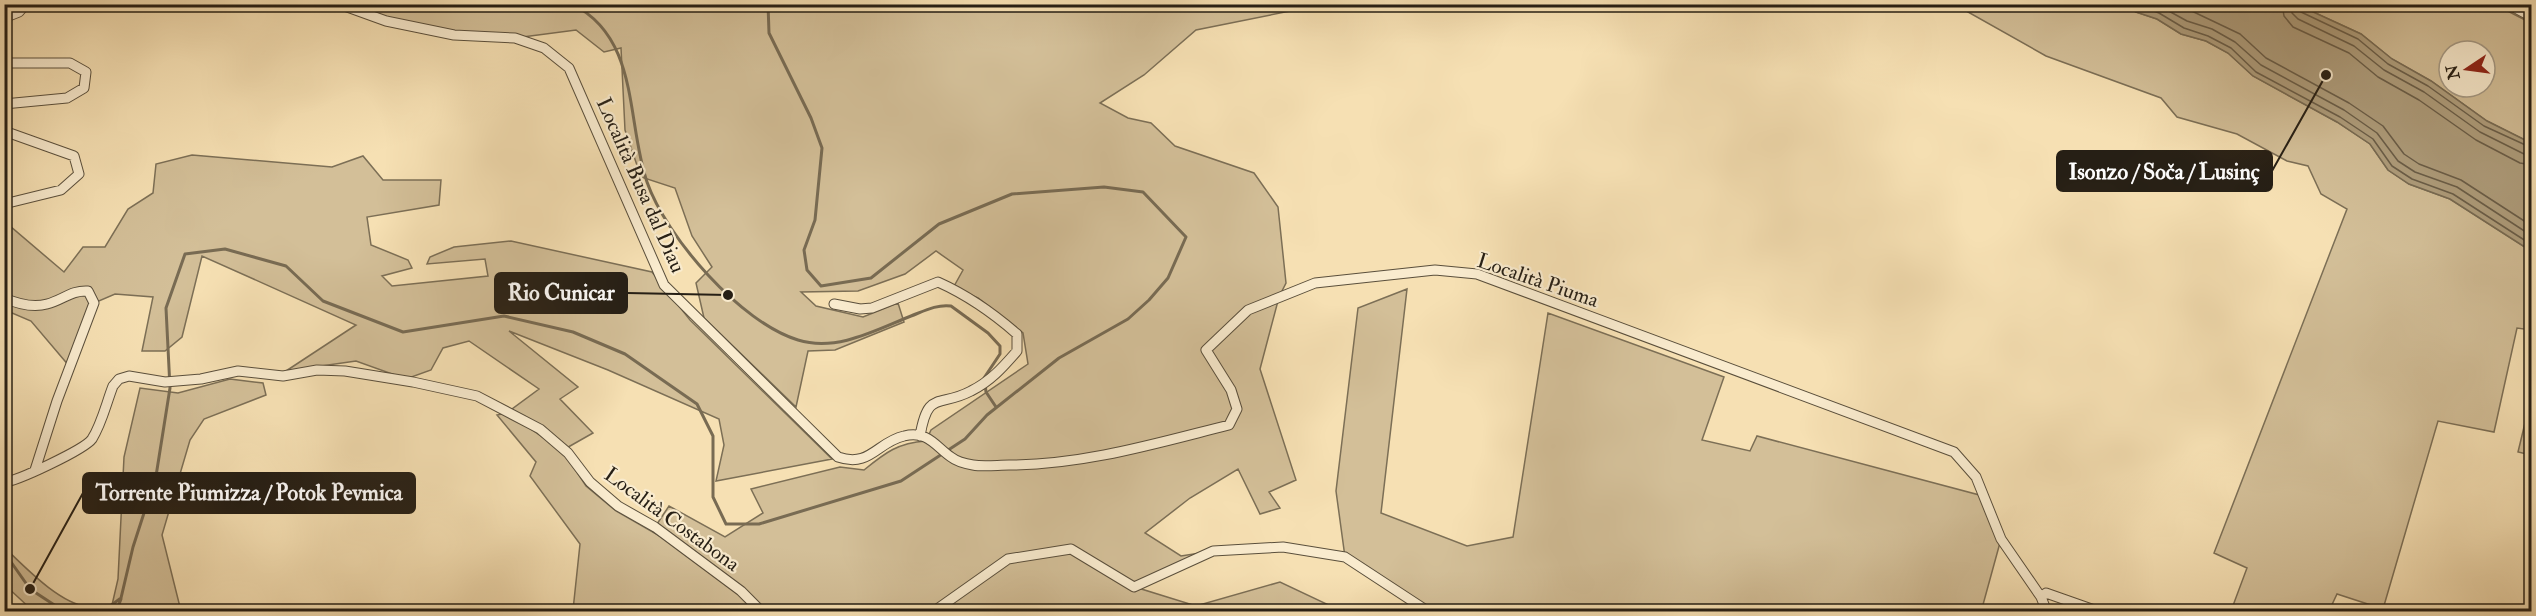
<svg xmlns="http://www.w3.org/2000/svg" width="2536" height="616" font-family="'IM FELL Double Pica',serif">
  <rect width="100%" height="100%" fill="#f6e0b3"/>
  <filter id="stains"><feTurbulence type="fractalNoise" baseFrequency=".00333" numOctaves="4"/><feColorMatrix values="0 0 0 0 .2 0 0 0 0 .09 0 0 0 0 .02 0 0 0 .5 -.17"/></filter>
  <radialGradient id="worn" r=".72"><stop offset=".6" stop-color="#630" stop-opacity="0"/><stop offset="1" stop-color="#630" stop-opacity=".3"/></radialGradient>
  <path fill="#d3bf98" stroke="#7c6f56" stroke-width="1.5" fill-rule="evenodd" d="M430,4l35,5 25,-5 830,1 -124,25 -52,45 -44,28 28,15 23,5 24,23 79,27 24,34 8,76 -7,14 -19,72 36,111 -27,12 11,16 -20,6 -22,-45 -48,29 -45,35 36,23 32,-5 -78,36 61,19 84,-24 53,25 -2,4h-756l-2,-1 7,-66 -50,-68 6,-14 -39,-47 10,-2 56,38 23,35 30,25 56,32 -17,-16 14,-21 56,31 38,-24 -12,-24 89,-22 24,3c22,-18 34,-27 62,-29l5,-11 97,-66 -5,-31 -45,-35 -25,-10 10,-18 -27,-19 -31,23 -47,17 -57,1 15,14 47,11 35,-14 6,19 -69,28 -27,1 -12,56 -92,-89 -8,-35 16,-16 -20,-31 -17,-48 -34,-11 -16,-47 -4,-82 -17,4 -28,-22 -61,8 -61,-3 -115,-30z
    M1921,5h203l12,7 21,7 24,15 25,7 22,12 25,23 84,46 33,22 18,26 21,14 41,15 81,52v79l-14,-2 -23,104 -56,-11 -55,188 -46,-15 -8,17h-98l16,-43 -33,-15 133,-344 -26,-15 -13,-28 -21,-5 -50,-27 -60,-17 -16,-19 -115,-42 -85,-48h-31z
    M2298,5h198l35,18v120l-44,-22 -56,-40 -39,-22 -31,-25zM2449,51h36v36h-36z
    M192,155l140,12 31,-11 20,24h58l-2,25 -72,12 4,28 37,15 4,8 -30,8 10,10 96,-10 -3,-17 -58,5 3,-7 24,-10 57,-6 141,31 38,48 142,139 -116,22 8,-36 -5,-26 -111,-49 -99,-39 69,56 -18,12 33,34 -30,17 -55,-38 31,-23 -70,-48 -26,7 -12,22 -25,9 -50,-18 -70,10 70,-46 -154,-69 -20,81 -17,14h-23l11,-54 -38,-3 -21,9 -24,64 -39,-46 -26,-11 -1,-89 60,51 19,-25h22l23,-38 25,-16 3,-29z
    M1407,289l-26,224 86,33 46,-9 35,-224 176,64 -22,63 48,11 7,-15 226,60 18,43 -20,73 -552,-1 -84,-54 -9,-66 22,-183z
    M230,379l33,4 3,12 -62,24 -14,21 -28,95 19,76h-148l-28,-26v-37c21,20 54,55 83,59 8,1 17,-1 24,-2l6,-26 6,-122 16,-69 38,5z
    M2531,398v57l-13,-3z"/>
  <path fill="#af9e7d" stroke="#786b53" stroke-width="1.5" d="M2124,5h174l63,29 31,25 39,22 56,40 44,22v108l-81,-52 -41,-15 -21,-14 -18,-26 -33,-22 -84,-46 -25,-23 -22,-12 -25,-7 -24,-15 -21,-7z"/>
  <g fill="none" stroke-linecap="round" stroke-linejoin="round">
    <path stroke="#6a5e49" stroke-width="1.5" d="M2135,4l24,9 25,15 24,8 23,12 25,24 84,45 33,22 19,27 20,13 41,15 79,51
      M2156,4l31,17 25,8 23,13 26,23 83,45 33,23 21,28 17,11 42,15 75,49
      M2177,4l63,30 26,24 83,45 34,23 21,28 15,10 42,16 71,46
      M2282,4l2,12 9,11 56,26 29,24 41,23 57,40 44,23 12,2
      M2291,4l1,9 6,6 56,27 30,24 40,22 56,40 44,22 8,2
      M2298,4l3,8 57,27 30,25 40,22 56,40 48,22"/>
    <path stroke="#786b53" stroke-width="3" d="M430,4l35,5 33,-5
      M572,4c68,34 54,117 75,178 19,55 94,141 151,158 39,12 78,-10 113,-24 13,-5 26,-12 40,-10l37,27 12,13v8l-16,24
      M985,384l1,8 10,15
      M4,552l26,37 35,23
      M102,612l19,-14 12,-51 23,-71 14,-88 -4,-80 19,-54 40,-5 61,17 37,35 80,31 101,-16 69,16 52,22 72,50 16,32v61l13,27h33l142,-43 64,-42 22,-24 72,-57 69,-39 21,-19 19,-22 18,-41 -43,-45 -39,-5 -92,7 -73,30 -68,54 -50,8 -14,-16 -3,-20 11,-30 7,-72 -11,-30 -42,-85 -1,-29
      M116,612l5,-13"/>
    <g stroke="#5a4f3c" stroke-width="11">
      <path id="minor" d="M339,4l47,17 68,14 61,3 29,10 25,20 95,217 174,172c32,11 39,-15 66,-21 24,-6 32,11 47,21 5,4 16,7 22,8 11,2 25,0 36,0 75,0 148,-22 220,-40l8,-16 -6,-19 -25,-40 42,-40 67,-27 120,-13 42,4 477,178 22,25 25,62 40,58 6,15
        M2508,4l24,13
        M4,18l15,-6 7,-8
        M4,63h66l16,9 -2,16 -17,10 -63,6
        M4,131l70,25 5,18 -18,16 -57,14
        M4,298c14,6 29,10 43,6 16,-4 24,-14 41,-13l6,12 -37,98 -22,69
        M834,304l26,5 12,-1 66,-26c29,13 55,31 79,52v17c-14,16 -26,30 -46,40 -32,17 -43,-2 -51,45
        M4,482c12,0 81,-33 88,-43 10,-16 14,-35 21,-53l6,-7 10,-3 36,6 36,-3 37,-8 45,5 34,-6 28,1 68,11 64,14 63,33 28,24 22,29 28,24 37,21 86,64 21,21
        M2041,597l5,-4 54,19
        M933,612l75,-53 63,-10 63,38 79,-36 70,-4 62,10 84,55"/>
    </g>
    <use href="#minor" stroke="#f9ebce" stroke-width="9"/>
  </g>
  <g text-anchor="middle" stroke-width="4.5" stroke-linejoin="round" paint-order="stroke">
    <g font-size="21" fill="#261f15" stroke="#f9ebce">
      <text transform="translate(641 185) rotate(66)" y="7">Località Busa dal Diau</text>
      <text transform="translate(1538 280) rotate(19)" y="7">Località Piuma</text>
      <text transform="translate(672 519) rotate(36)" y="7">Località Costabona</text>
    </g>
  </g>
  <path fill="none" stroke="#261f15" stroke-width="2" d="M2326 75L2272 171M728 295L627 293M30 589L83 493"/>
  <g fill="#261f15" stroke="#f9ebce" stroke-width="2">
    <circle cx="2326" cy="75" r="6"/>
    <circle cx="728" cy="295" r="6"/>
    <circle cx="30" cy="589" r="6"/>
  </g>
  <g fill="#261f15" stroke="#261f15" stroke-width="2">
    <rect x="2057" y="151" width="215" height="40" rx="6"/>
    <rect x="495" y="273" width="132" height="40" rx="6"/>
    <rect x="83" y="473" width="332" height="40" rx="6"/>
  </g>
  <g font-size="22" text-anchor="middle" font-weight="bold" fill="#fff">
    <text x="2164" y="179">Isonzo / Soča / Lusinç</text>
    <text x="561" y="300">Rio Cunicar</text>
    <text x="249" y="500">Torrente Piumizza / Potok Pevmica</text>
  </g>
  <rect width="2536" height="616" fill="none" stroke="#f6e0b3" stroke-width="24"/>
  <rect x="6" y="6" width="2524" height="604" fill="none" stroke="#261f15" stroke-width="3"/>
  <rect x="12" y="12" width="2512" height="592" fill="none" stroke="#261f15" stroke-width="1.5"/>
  <g transform="translate(2467 69) rotate(257)"><circle r="28" fill="#f9ebce" stroke="#a59984" stroke-width="1.5"/>
  <path d="M0-4.5L10 22L0 15L-10 22Z" fill="#8f2418"/>
  <text y="-9" font-size="16" font-weight="bold" text-anchor="middle" fill="#261f15">N</text>
  </g>
  <rect width="100%" height="100%" filter="url(#stains)"/>
  <rect width="100%" height="100%" fill="url(#worn)"/>
</svg>
